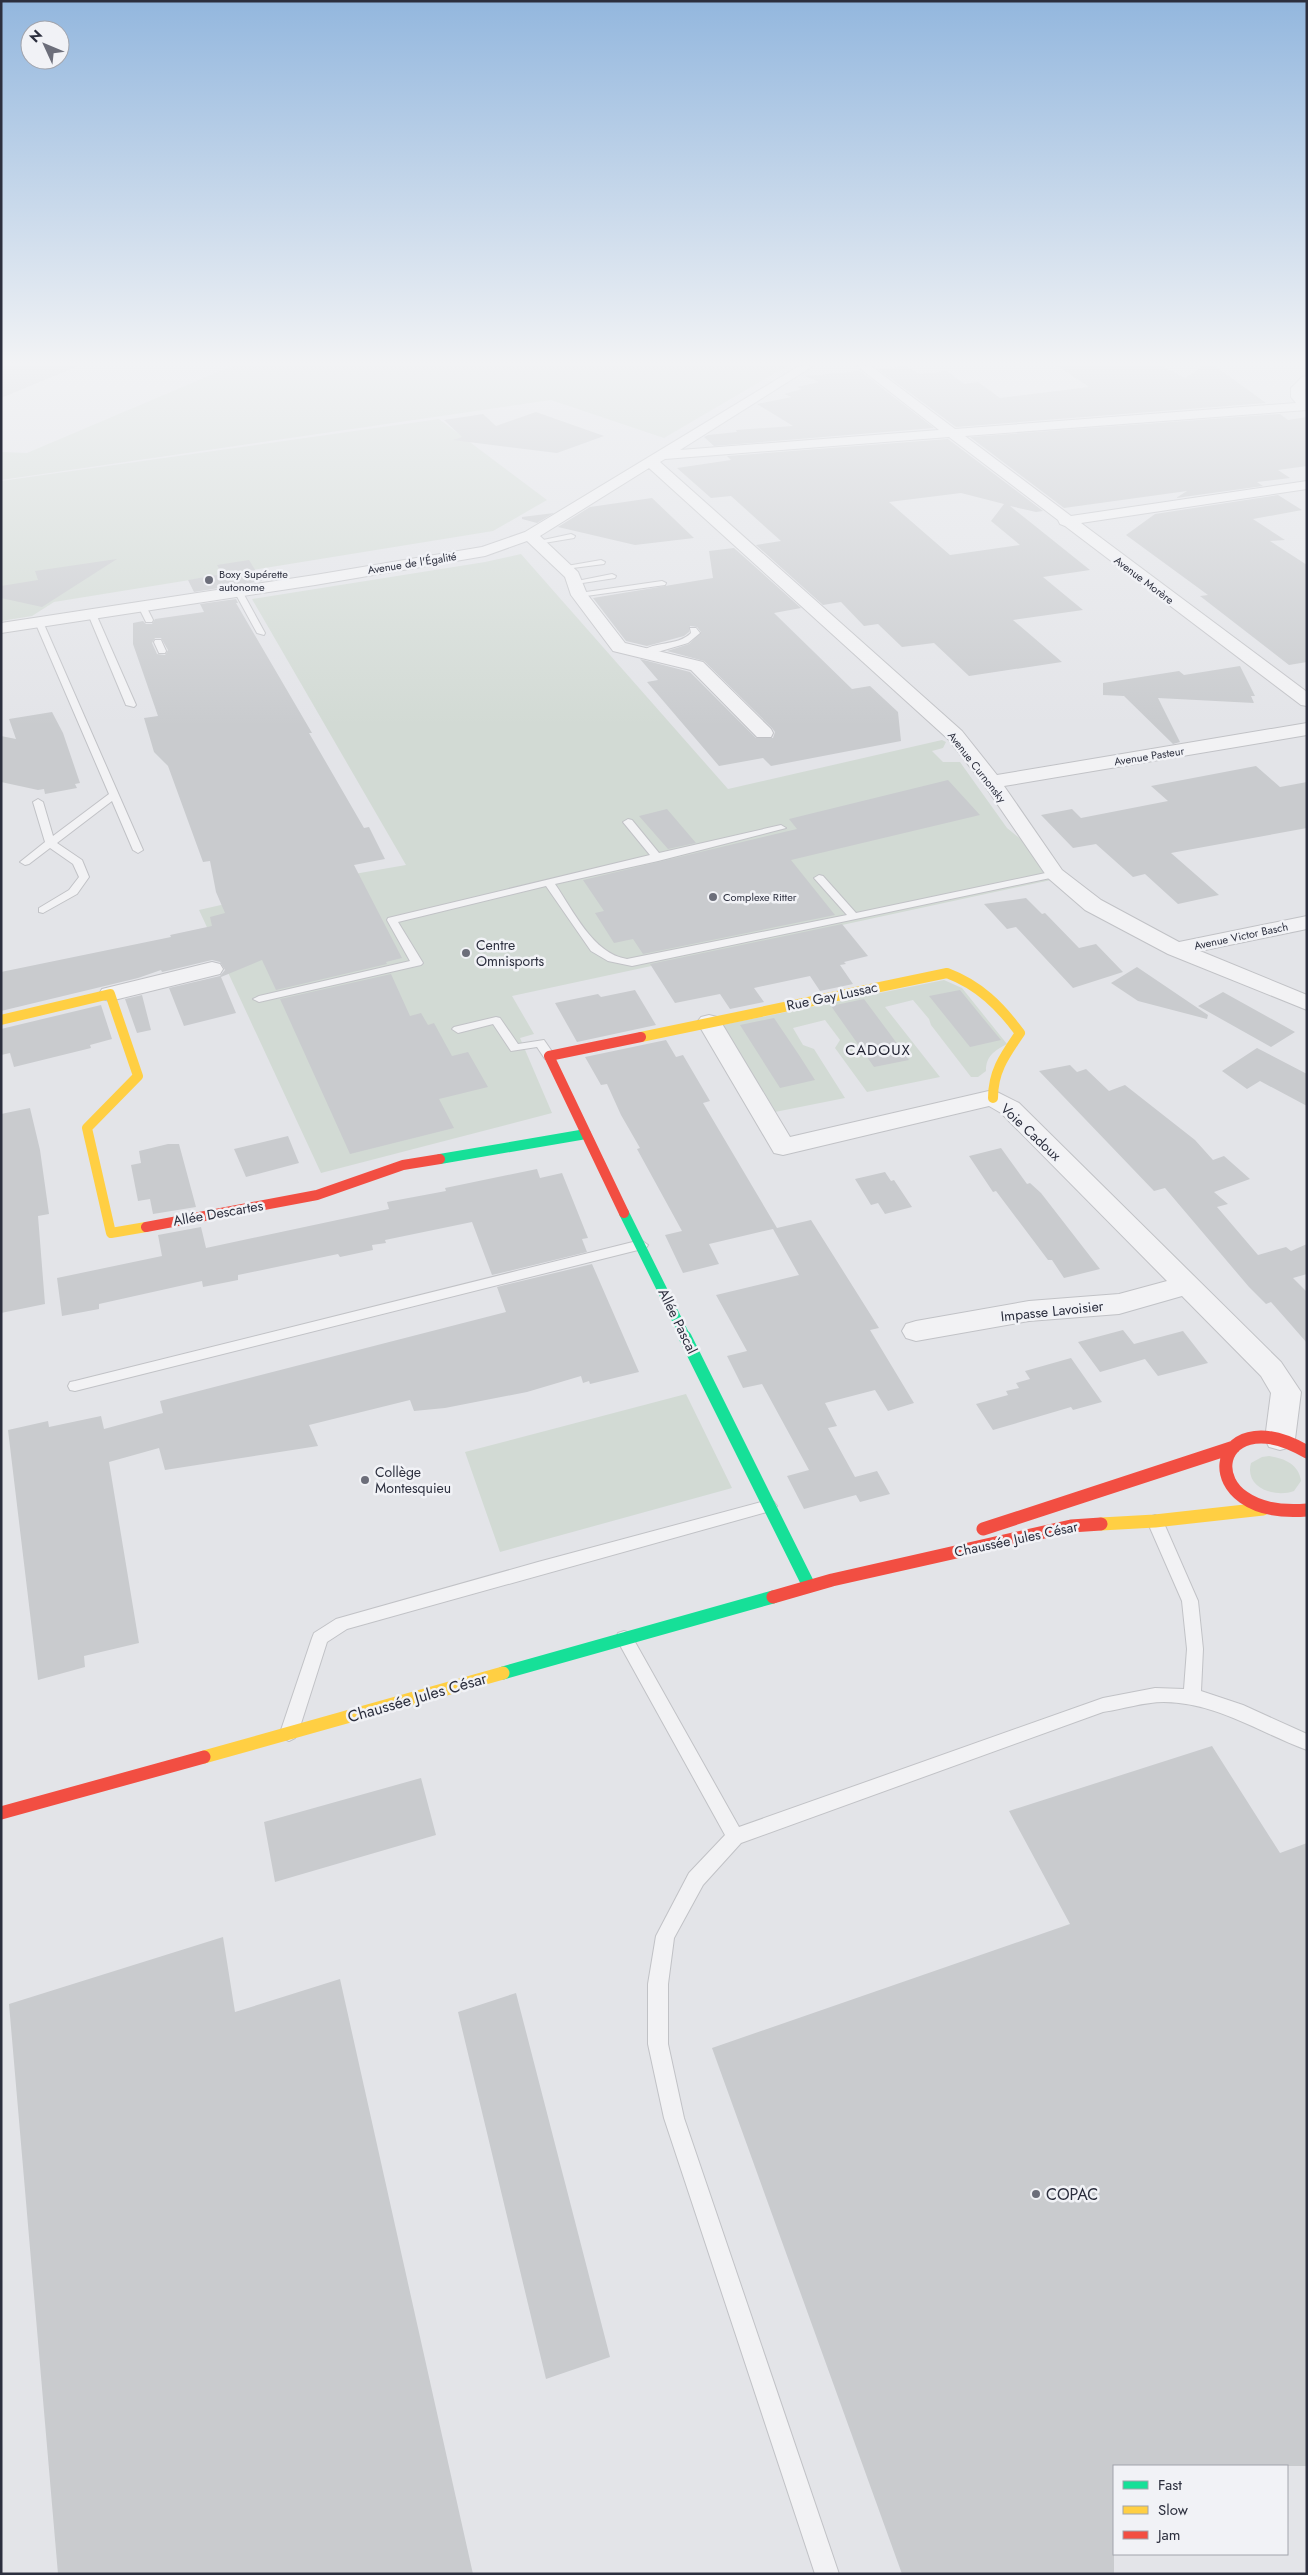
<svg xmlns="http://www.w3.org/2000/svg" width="1308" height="2575" font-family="Jost,sans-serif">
  <rect width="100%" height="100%" fill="#e3e4e8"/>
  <path fill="#d2dad4" d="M232,366h555l-123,72 -113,-38 -550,80v-28l26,1z
    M439,419l108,81 -54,31 -439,71 -22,14 -31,5v-140z
    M521,554l207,235 214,-49 4,2 -3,6 -11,3 11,11h17l47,66 16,13 28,39 -539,116 22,38 -14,4 32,75 -231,60 -122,-263 161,-37 46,-8 -154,-266 233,-37z
    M944,980l18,8 45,56c-13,7 -21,12 -21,27l-8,6h-7l-40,-52 -2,-6 -16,-19 -28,7 55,70 -73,15 -32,-44 5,-8 -15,-20 -32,8 10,17 11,4 31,49 -70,14 -53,-87z
    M686,1394l46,94 -232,64 -35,-100z
    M1269,1456c15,2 30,8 32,25l-7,10c-19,7 -50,-3 -43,-28l11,-6z"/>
  <path fill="#c9cbce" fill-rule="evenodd" d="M1,366h77l-77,32z
    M907,366l13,8 27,-3 17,13 14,-2 22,16 89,-11 -31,-21h104l23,12 18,-12h12l51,37 -310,24 -78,-58z
    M860,371l74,57 -220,18 -10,-9 4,-2 29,-3 -1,-2 57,-4 -36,-22 35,-7 -8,-3 18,-5 -5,-2 22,-5 -14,-6z
    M536,412l68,24 -47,17 -104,-13 9,-3 -18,-17 39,-6 13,12z
    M1280,414l8,6 19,-3v49l-29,4 12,8 -33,4 6,4 -87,12 11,-7 -123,17 -94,-71z
    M948,439l95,72 -7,1 -26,-6 80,64 -47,7 40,33 -70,10 49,42 -93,14 -35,-33 -32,4 -24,-23 -14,2 -23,-24 -18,3 -67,-60 25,-4 -50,-45 -20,2 -34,-30 54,-8 -4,-4zM961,493l43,11 -13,17 29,24 -70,10 -61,-53z
    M1278,495l24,15 -49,9 32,21 -15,1 37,24v97l-18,3 -89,-69 8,-1 -82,-60 29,-21z
    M652,498l42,40 -59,7 -77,-18 32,-20z
    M554,513l-17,10 -15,-4v-2z
    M734,548l67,60 -27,5 78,76 18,-3 28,26 3,29 -130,25 -8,-8 -44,8 -72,-84 11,-2 -18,-21 50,13 66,66h17l2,-6 -3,-4 -68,-67 -37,-10 22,-7 12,-12 -4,-5 -7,-1 -1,6 -5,4 -37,10 -21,-5 -33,-43 120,-20 -4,-27z
    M117,559l-75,48 -41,-9v-12l37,-6 -3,-9z
    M249,560l13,21 -68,11 -6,-12 34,-6 -5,-9z
    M236,599l2,4h-2l76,130h-3l55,95 5,-1 16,32 -31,6 48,93 -16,4 1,2 -111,26 -14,-30 -41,17 15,36 -52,13 -15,-38 51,-12 5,-6 -5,-8 -8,-2 -50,12 -1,-2 -23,8 -137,33v-39l170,-35 -1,-2 42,-9 -2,-9 15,-4 -9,-21 -6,-31 -7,1 -35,-96 -14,-14 -10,-34 14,-2 -25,-72v-21l10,-2 3,3h6l3,-5 49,-7 -4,-8zM161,638l7,12 -3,5 -8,-1 -5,-11 3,-5z
    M1240,666l15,30h-4l3,7 -96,-5 22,44 -7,2 -49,-48 -21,-1v-12l76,-12 5,4z
    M52,712l11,21 17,50 -5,1 2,4 -32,6 -1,-5 -6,1 -37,-8v-46l15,3 -7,-20z
    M1256,766l24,21 27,-5v46l-136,25 48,42 -41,9 -33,-30 -12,3 -37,-33 -23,4 -32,-33 31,-6 9,9 87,-17 -17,-15z
    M948,780l32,35 -189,45 44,55 -192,39 -10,-15 -19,4 -19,-30 9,-2 -21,-31 214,-51 -8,-10z
    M667,809l29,34 -28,6 -29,-33z
    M1026,898l16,16 3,-1 34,35 17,-4 27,28 -50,16 -57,-61 -9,2 -23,-25z
    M842,924l26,32 -24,6 2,2 -6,1 13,19 -33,7 -10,-15 -56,12 10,14 -34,7 -10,-15 -45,9 -25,-39z
    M1137,967l71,48 -1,4 -69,-18 -27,-18z
    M391,974l19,42 11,-3 7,12 6,-2 18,33 16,-4 20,35 -49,12 15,29 -104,26 -70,-155z
    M635,990l21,35 -79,17 -22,-39 43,-9 3,3z
    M960,990l22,27 19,23 -31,7 -41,-51z
    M1223,992l72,40 -24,15 -73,-41z
    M142,995l9,35 -14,3 -12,-34z
    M864,999l26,35 19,26 -35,7 -43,-61z
    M101,1005l11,34 -22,6 1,3 -77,19 -4,-14 -9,2v-26z
    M774,1018l25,37 16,25 -35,8 -40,-63z
    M666,1040l10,17 7,-2 27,46 -7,2 74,125 34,-8 68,108 -9,2 44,73 -26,8 -13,-21 -50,13 12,23 -9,2 27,49 22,-6 13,23 -30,8 -4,-7 -52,14 -17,-33 22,-6 -47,-86 -19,4 -16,-32 20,-5 -31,-56 83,-20 -26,-46 -64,15 10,20 -36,9 -18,-38 17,-4 -45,-82 3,-1 -19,-33 -14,-31 -6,1 -16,-28z
    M1257,1048l50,26v32l-47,-25 -13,8 -25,-18z
    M1070,1065l7,7 9,-3 23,22 16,-6 70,55 18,20 11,-4 26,23 -36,13 14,12 -11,3 41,48 28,-8 5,4 16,-7v30l-14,4 14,14v51l-36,-41 -5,2 -17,-17 -84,-99 -11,3 -115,-120z
    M30,1108l10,42 9,64 -11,2 7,88 -44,9v-199z
    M288,1136l11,27 -53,14 -12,-28z
    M168,1144h11l17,63 -43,7 -3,-15 -12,2 -7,-36 10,-2 -2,-12z
    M1001,1148l26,36 3,-1 11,10 59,76 -36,9 -12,-18h-4l-52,-69 -3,1 -24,-36z
    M537,1169l3,9 22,-5 26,65 -6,1 5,13 -95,23 -20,-53 -87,18 1,3 -14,2 1,5 -33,7 -2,-3 -100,21v5l-35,7 -1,-6 -103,23v5l-37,7 -5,-38 105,-22 -4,-21 43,-8 5,21 183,-39 -2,-7 59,-11 -1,-3z
    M885,1172l6,9 3,-1 18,27 -27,7 -7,-11 -7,2 -16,-26z
    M592,1264l47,108 -49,12 -1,-3 -6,2 -2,-7 -54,16 -82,16 -31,3 -4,-11 -101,25 9,21 -153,24 -6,-22 -50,14 30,181 -55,13 1,11 -47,13 -30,-250 40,-9 1,6 52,-11 3,13 59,-16 -3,-12 346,-89 -9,-25z
    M1123,1330l11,14 49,-13 25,32 -50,13 -13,-17 -45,13 -22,-30z
    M1071,1358l31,44 -29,8 -2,-3 -78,23 -17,-26 32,-9 -2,-4 13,-3 -3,-5 14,-4 -5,-8z
    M1212,1746l68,107 27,-10v623h-193v108h-212l-190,-526 358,-124 -61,-113z
    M421,1778l15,57 -161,47 -11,-60z
    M223,1937l12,75 105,-33 133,595h-415l-49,-570z
    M516,1993l94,364 -64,22 -88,-367z"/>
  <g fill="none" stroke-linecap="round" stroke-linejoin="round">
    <g stroke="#c1c2c6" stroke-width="2">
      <path id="lane" d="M571,534l4,2 -1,2 -36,6 -4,-2z
        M601,560l4,2 -1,2 -39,5 -4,-2z
        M612,574l4,2 -1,2 -39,6 -4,-2z
        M662,581l4,2 -1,2 -86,12 -4,-2 4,-2z
        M235,589l7,2 23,42 -1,2 -7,-2 -23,-42z
        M139,604h6l8,16 -1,2h-6l-8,-16z
        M92,611l4,3 40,91 -2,2 -8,-2 -38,-91z
        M39,619l4,3 100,228 -5,3 -5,-3 -21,-49 -55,42 25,17 7,17 -12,17 -34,19 -4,-1v-4l30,-18 10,-13 -6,-13 -23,-16 -21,16 -4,1 -5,-3 25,-20 -12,-40 5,-3 5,3 10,34 56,-42 -74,-172z
        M690,628h6l4,5 -12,10 -44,13 -4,-3c14,-13 37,-6 51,-20z
        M155,640h6l5,11 -1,2h-6l-5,-11z
        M628,819l4,1 27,33 122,-28 5,3 -128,33 -103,23c18,26 38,70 72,75l220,-44 -33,-37 5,-3 4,1 33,37 199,-42 5,3 -5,3 -423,89 -24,-5 -17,-10 -45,-65 -148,36 25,41 -2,2 -162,37 -6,-3 6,-3 151,-35 -23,-41 1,-2 262,-63 -27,-33z
        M496,1017l4,1 18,26 26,-4 11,16 -2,3h-8l-8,-12 -26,4 -18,-27 -35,9 -6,-4 2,-2z
        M641,1240l7,5 -2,3 -571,143 -5,-1 -2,-4 2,-4 5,-1z
        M769,1500l5,2 3,4 -3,4 -427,119 -20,13 -29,91 -3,5 -6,3 -6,-3 -3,-5 32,-95 2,-5 22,-14 202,-57z
        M1155,1515l6,2 2,4 35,80 5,48 -2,42 42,14 64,29v16c-49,-18 -89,-47 -143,-48 -20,0 -41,7 -61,10l-362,131 -38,42 -29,53 -6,46v60l16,74 155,456h-24l-151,-456 -16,-74v-60l8,-48 33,-63 36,-38 -109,-197 2,-5 6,-2 6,2 109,194 364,-129 52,-10 29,1 3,-40 -5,-48 -35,-80 2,-4z"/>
    </g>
    <g stroke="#c1c2c6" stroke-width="2">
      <path id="street" d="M799,366h14l-133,84 259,-20 -82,-64h14l84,63 341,-26 -5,-6v-9l11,-11 5,-1v11l-2,2 2,21 -342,26 106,80 236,-35v8l-226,34 226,169v14l-6,-1 -236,-179 -5,-2 -2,-4 -109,-83 -284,22 -5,3 302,269 35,44 310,-52v12l-303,51 58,84 39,30 78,42 128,-26v13l-107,22 107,44v15l-139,-56 -83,-44 -37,-32 -63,-92 -37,-47 -299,-271 -109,68 38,36 9,22 38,49 78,19 68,67 2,4 -2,4h-14l-66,-67 -78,-19 -42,-56 -6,-18 -38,-36 -42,15 -170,29 -314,48v-10l314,-48 167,-28 43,-15z
        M212,962l8,2 3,5 -3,5 -110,27 -8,-2 -3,-5 3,-5z
        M709,1015l8,2 4,5 69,115 203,-47 26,13 262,259 20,30 -6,47 -4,8 -11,3 -11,-3 -4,-8 6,-46 -10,-17 -79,-80 -63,18 -90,7 -113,20 -10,-3 -4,-7 4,-7 10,-3 113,-20 90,-7 48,-13 -166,-168 -12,-7 -206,49 -9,-2 -77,-131 4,-5z"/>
    </g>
    <use href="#lane" fill="#f2f2f4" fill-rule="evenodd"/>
    <use href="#street" fill="#f2f2f4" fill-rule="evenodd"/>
    <path stroke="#16e098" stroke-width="10" d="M440,1159l146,-25
      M624,1213l62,125"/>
    <path stroke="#16e098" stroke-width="13" d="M685,1337l124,249
      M503,1673l270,-76"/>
    <path stroke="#ffcf43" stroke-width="10" d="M1,1020l109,-26 28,82 -51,52 24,105 35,-6
      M641,1037l306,-64c32,12 53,33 73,60 -15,22 -27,38 -27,65"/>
    <path stroke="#ffcf43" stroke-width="13" d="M1101,1524l54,-3 108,-12
      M204,1757l299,-84"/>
    <path stroke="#f24e42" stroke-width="10" d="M624,1213l-75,-157 92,-19
      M146,1227l171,-32 86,-30 37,-6"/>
    <path stroke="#f24e42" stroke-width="13" d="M1307,1452c-98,-57 -118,68 0,58
      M983,1529l251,-82
      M773,1597l59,-17 239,-54 30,-2
      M1,1813l203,-56"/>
  </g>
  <linearGradient id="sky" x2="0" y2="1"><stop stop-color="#93b7de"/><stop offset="0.5" stop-color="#f2f3f5"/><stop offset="1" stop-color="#f2f3f5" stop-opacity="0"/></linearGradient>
  <rect width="1308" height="726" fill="url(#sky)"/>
  <g fill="#6c6e7a" stroke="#f1f2f6" stroke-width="2">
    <circle cx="209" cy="580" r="5"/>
    <circle cx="713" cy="897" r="5"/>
    <circle cx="466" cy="953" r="5"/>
    <circle cx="365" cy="1480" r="5"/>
    <circle cx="1036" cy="2194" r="5"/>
  </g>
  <g text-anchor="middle" stroke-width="5" stroke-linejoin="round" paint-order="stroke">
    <g font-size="11" fill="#2c2f3e" stroke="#f1f2f6">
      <text transform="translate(412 563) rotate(-9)" y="4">Avenue de l'Égalité</text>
      <text transform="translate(1144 580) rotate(37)" y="4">Avenue Morère</text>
      <text transform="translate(1149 756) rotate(-9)" y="4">Avenue Pasteur</text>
      <text transform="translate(977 767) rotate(52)" y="4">Avenue Curnonsky</text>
      <text transform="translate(1241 936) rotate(-12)" y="4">Avenue Victor Basch</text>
    </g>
    <g font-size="11" fill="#2c2f3e" stroke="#f1f2f6" text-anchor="start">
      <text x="219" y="578">Boxy Supérette<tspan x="219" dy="13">autonome</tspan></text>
      <text x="723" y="901">Complexe Ritter</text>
    </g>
    <g font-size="14" fill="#2c2f3e" stroke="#f1f2f6" text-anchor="start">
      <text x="476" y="950">Centre<tspan x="476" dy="16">Omnisports</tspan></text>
      <text x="375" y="1477">Collège<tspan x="375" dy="16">Montesquieu</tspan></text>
    </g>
    <g font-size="14" fill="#2c2f3e" stroke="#f1f2f6">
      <text transform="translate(832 996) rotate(-12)" y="5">Rue Gay Lussac</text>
      <text transform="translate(1031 1132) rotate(43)" y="5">Voie Cadoux</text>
      <text transform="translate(218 1213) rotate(-10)" y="5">Allée Descartes</text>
      <text transform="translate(1052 1311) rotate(-6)" y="5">Impasse Lavoisier</text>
      <text transform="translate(678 1321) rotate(64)" y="5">Allée Pascal</text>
      <text transform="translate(1016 1539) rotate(-12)" y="5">Chaussée Jules César</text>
    </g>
    <g font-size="15" letter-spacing="1" fill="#1e202f" stroke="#f1f2f6">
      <text x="878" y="1055">CADOUX</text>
    </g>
    <g font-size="16" fill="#2c2f3e" stroke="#f1f2f6">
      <text transform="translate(417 1697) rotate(-16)" y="6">Chaussée Jules César</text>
    </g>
    <g font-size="16" fill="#2c2f3e" stroke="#f1f2f6" text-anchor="start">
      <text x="1046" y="2200">COPAC</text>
    </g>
  </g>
  <rect width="1308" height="2575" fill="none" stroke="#2c2f3e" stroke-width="5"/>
  <rect x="1113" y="2465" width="175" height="90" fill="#f1f2f6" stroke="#a2a4ac"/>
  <rect x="1123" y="2481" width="25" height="8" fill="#16e098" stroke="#a2a4ac"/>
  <text x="1158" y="2490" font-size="15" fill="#2c2f3e">Fast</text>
  <rect x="1123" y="2506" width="25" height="8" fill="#ffcf43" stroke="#a2a4ac"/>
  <text x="1158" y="2515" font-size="15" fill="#2c2f3e">Slow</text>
  <rect x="1123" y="2531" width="25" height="8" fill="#f24e42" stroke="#a2a4ac"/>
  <text x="1158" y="2540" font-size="15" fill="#2c2f3e">Jam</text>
  <g transform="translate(45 45) rotate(314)"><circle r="24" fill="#f1f2f6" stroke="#a2a4ac"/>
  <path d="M0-4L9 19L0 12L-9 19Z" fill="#6c6e7a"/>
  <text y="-8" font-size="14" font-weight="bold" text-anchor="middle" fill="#2c2f3e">N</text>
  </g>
</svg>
